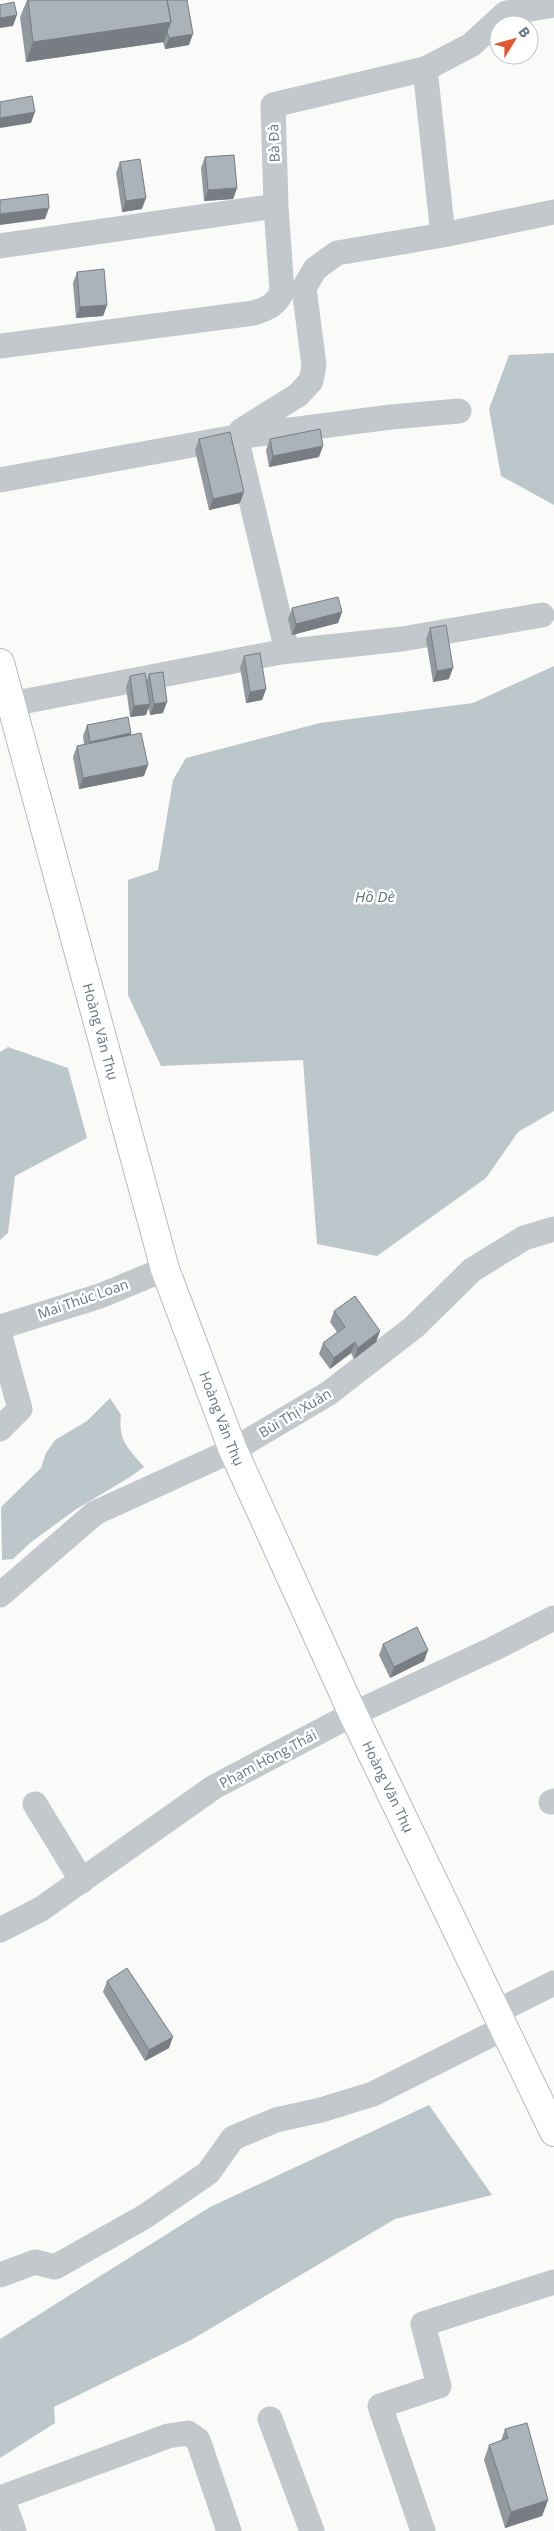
<svg xmlns="http://www.w3.org/2000/svg" width="554" height="2531" font-family="'Open Sans',sans-serif">
  <rect width="100%" height="100%" fill="#fafaf8"/>
  <path fill="#bbc7cb" d="M554,353v152l-53,-29 -12,-67 20,-54z
    M554,666v445l-36,21 -32,46 -109,78 -60,-12 -14,-184 -142,6 -33,-71v-115l30,-10 15,-90 13,-22 134,-35 153,-20z
    M8,1047l60,21 19,70 -72,38 -7,57 -8,7v-188z
    M110,1398l11,17c-3,26 7,33 23,52l-14,10 -55,33 -45,33 -17,16 -11,1 -1,-53 40,-39 5,-15 9,-13 32,-19z
    M429,2105l63,90 -97,24 -204,121 -137,67 1,16 -55,35v-119l210,-132z"/>
  <g fill="none" stroke-linecap="round" stroke-linejoin="round">
    <g stroke="#b5babe" stroke-width="30">
      <g id="major">
        <path id="s1" d="M0,663l165,606 68,181 120,264 201,418"/>
      </g>
    </g>
    <path stroke="#c3c8cc" stroke-width="25" d="M425,69l18,166
      M0,246l276,-40 -3,-101 152,-36 46,-24 35,-32 48,-8
      M0,346l254,-33c14,-5 21,-7 28,-21l-6,-86
      M0,480l236,-43 155,-20 68,-6
      M287,651l-51,-214 6,-7 56,-35 13,-14 3,-16 -10,-77 11,-19 22,-16 106,-18 111,-23
      M11,704l270,-52 121,-13 140,-24
      M0,1327l100,-31 65,-27
      M0,1336l20,73 -20,20
      M0,1595l95,-82 138,-63 96,-57 85,-66 58,-57 52,-32 30,-9
      M551,1802l3,-1
      M35,1804l47,77
      M0,1930l41,-21 173,-122 139,-73 140,-65 61,-31
      M496,2012l58,-29
      M0,2275l35,-13 20,5 89,-50 64,-44 25,-35 43,-18 45,-10 52,-16 131,-66
      M270,2419l42,112
      M0,2498l168,-62 20,-3 10,7 31,91
      M2,2498l12,33
      M423,2531l-43,-125 59,-20 -16,-62 131,-42"/>
    <use href="#major" stroke="#fff" stroke-width="28"/>
  </g>
  <path fill="#929a9f" d="M27,0h160l2,45 -24,4 -2,-7 -137,20 -6,-45z
    M205,157l32,31 -4,11 -29,2 -3,-33z
    M120,162l22,47 -20,3 -6,-39z
    M77,272l30,33 -4,11 -27,2 -3,-35z
    M199,439l41,64 -31,7 -14,-60z
    M270,439l49,18 -50,10 -3,-17z
    M292,608l50,4 -4,11 -46,12 -4,-16z
    M430,628l19,51 -16,3 -7,-43z
    M244,656l22,33 -4,11 -16,3 -6,-36z
    M149,674l14,39 -13,2 -2,-8 -2,8 -16,2 -4,-30 4,-11 16,6z
    M87,725l44,8v2l13,41 -65,13 -6,-32 4,-11 7,-2 -1,-8z
    M334,1311l46,20 -4,11 -22,17 -3,-6 -21,16 -11,-15 4,-11 14,-11 -7,-10z
    M383,1644l45,6 -4,11 -34,17 -11,-23z
    M107,1981l62,67 -24,13 -42,-69z
    M505,2429l43,71 -6,16 -37,12 -21,-68 5,-15 12,-4z"/>
  <path fill="#777d82" d="M17,15l-4,11 -13,2v-10z
    M171,22l-7,20 -138,20 7,-20z
    M193,34l-4,11 -24,4 4,-11z
    M35,112l-4,11 -31,5v-10z
    M237,188l-4,11 -29,2 4,-11z
    M146,198l-4,11 -20,3 4,-11z
    M49,208l-4,11 -45,6v-11z
    M107,305l-4,11 -27,2 4,-11z
    M323,446l-4,11 -50,10 4,-11z
    M244,492l-4,11 -31,7 4,-11z
    M342,612l-4,11 -46,12 4,-11z
    M453,668l-4,11 -16,3 4,-11z
    M266,689l-4,11 -16,3 4,-11z
    M167,702l-4,11 -13,2 4,-11z
    M150,704l-4,11 -16,2 4,-11z
    M131,733l-4,11 -41,9 4,-11z
    M148,765l-4,11 -65,13 4,-11z
    M380,1331l-4,11 -22,17 4,-11z
    M355,1342l-4,11 -21,16 4,-11z
    M428,1650l-4,11 -34,17 4,-11z
    M173,2037l-4,11 -24,13 4,-11z
    M548,2500l-6,16 -37,12 6,-16z"/>
  <path fill="#aab3b9" stroke="#777d82" d="M28,0h139l4,22 -138,20z
    M167,0h20l6,34 -24,4 -2,-7 4,-9z
    M14,2l3,13 -17,3v-13z
    M32,96l3,16 -35,6v-16z
    M234,155l3,33 -29,2 -3,-33z
    M140,159l6,39 -20,3 -6,-39z
    M48,194l1,14 -49,6v-14z
    M104,269l3,36 -27,2 -3,-35z
    M320,429l3,17 -50,10 -3,-17z
    M230,432l14,60 -31,7 -14,-60z
    M338,597l4,15 -46,12 -4,-16z
    M446,625l7,43 -16,3 -7,-43z
    M260,653l6,36 -16,3 -6,-36z
    M163,672l4,30 -13,2 -5,-30z
    M145,673l5,31 -16,2 -4,-30z
    M128,717l3,16 -41,9 -3,-17z
    M141,733l7,32 -65,13 -6,-32z
    M355,1296l25,35 -22,17 -3,-6 -21,16 -11,-15 22,-16 -11,-16z
    M417,1627l11,23 -34,17 -11,-23z
    M127,1968l46,69 -24,13 -42,-69z
    M527,2423l21,77 -37,12 -22,-67 19,-7 -3,-9z"/>
  <g text-anchor="middle" stroke-width="5" stroke-linejoin="round" paint-order="stroke">
    <g font-size="14" fill="#657683" stroke="#fff">
      <text transform="translate(274 143) rotate(-92)" y="5">Bà Đà</text>
      <text dy="5" stroke="none"><textPath href="#s1" startOffset="382">Hoàng Văn Thụ</textPath></text>
      <text transform="translate(83 1299) rotate(-19)" y="5">Mai Thúc Loan</text>
      <text transform="translate(295 1413) rotate(-31)" y="5">Bùi Thị Xuân</text>
      <text dy="5" stroke="none"><textPath href="#s1" startOffset="788">Hoàng Văn Thụ</textPath></text>
      <text transform="translate(268 1759) rotate(-28)" y="5">Phạm Hồng Thái</text>
      <text dy="5" stroke="none"><textPath href="#s1" startOffset="1192">Hoàng Văn Thụ</textPath></text>
    </g>
    <g font-size="15" font-style="italic" fill="#60757c" stroke="#fff">
      <text x="375" y="902">Hồ Dè</text>
    </g>
  </g>
  <g transform="translate(514 40) rotate(53)"><circle r="24" fill="#ffffff" stroke="#c1c8cd"/>
  <path d="M0-4L9 19L0 12L-9 19Z" fill="#e4572e"/>
  <text y="-8" font-size="14" font-weight="bold" text-anchor="middle" fill="#657683">B</text>
  </g>
</svg>
